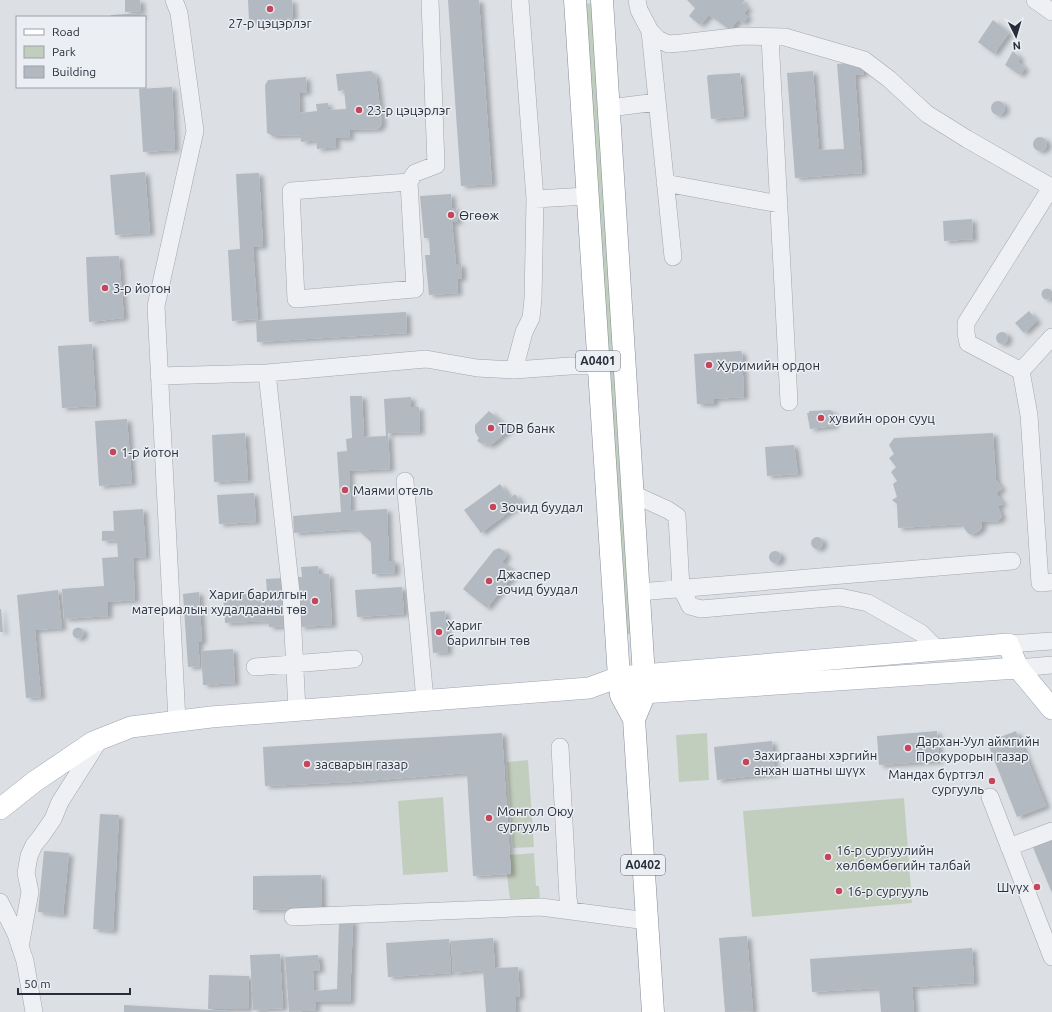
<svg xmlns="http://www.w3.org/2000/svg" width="1052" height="1012" font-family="Ubuntu,sans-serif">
  <defs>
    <filter id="shadow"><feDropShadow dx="4.5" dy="2.5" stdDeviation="2" flood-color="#0004"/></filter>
  </defs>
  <rect width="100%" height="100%" fill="#dce0e5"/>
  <path fill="#c2cebd" d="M594,3l40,631h-10l-41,-630z
    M707,733l2,47 -30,2 -3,-47z
    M528,760l6,87 -21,1 -6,-86z
    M443,797l5,75 -45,3 -5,-74z
    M904,798l8,105 -160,14 -9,-106z
    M534,853l2,33h3l1,13 -30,1 -3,-26 4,-1 -1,-18z"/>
  <path fill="#b3b9c1" filter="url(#shadow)" d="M125,0h15l1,11 -16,1z
    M248,0h44l1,18 -44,3z
    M448,0h31l13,184 -31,2z
    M687,0h58l-3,3 6,5 -4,5 4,4 -5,6 -5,-3 -8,10 -21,-15 -9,10 -11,-9 6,-8z
    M141,13l1,4h-31v-2z
    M993,20l16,13 -15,21 -16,-12z
    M1013,51l7,7 -2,4 7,6 -5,7 -15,-10z
    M863,62l1,12 -9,1 7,98 -67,5 -8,-105 26,-2 6,79 25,-1 -7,-85z
    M371,71l5,5 6,48 -4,5 -29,1 1,8h-15l1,9 -19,2 -1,-9 -15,2v-7l-28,1 -6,-3 -2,-48 3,-5 38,-3 1,15 -8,1 1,20 17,-2 -1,-7 12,-1v7l18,-1 -2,-19 -6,1 -2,-17z
    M740,73l4,43 -33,3 -4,-42 1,-2z
    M172,87l3,63 -32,2 -4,-63z
    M991 108a7 7 0 1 1 14 0a7 7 0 1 1-14 0Z
    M1033 144a7 7 0 1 1 14 0a7 7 0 1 1-14 0Z
    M145,172l5,61 -35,2 -5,-60z
    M259,173l4,73 -10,1 5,74 148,-9 1,21 -150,9 -1,-23 -24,2 -4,-71 12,-1 -4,-75z
    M451,194l1,14h4l2,14h-6l4,42h5l1,14 -5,1 1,14 -29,2 -4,-40h5l-1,-17h-5l-4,-42z
    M972,219l1,20 -29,2 -1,-20z
    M119,256l5,62 -35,4 -3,-65z
    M1041.5 294a5.5 5.5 0 1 1 11 0a5.5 5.5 0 1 1-11 0Z
    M1029,311l8,10 -13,12 -9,-10z
    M996 338a6 6 0 1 1 12 0a6 6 0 1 1-12 0Z
    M92,344l4,62 -34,2 -4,-62z
    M741,351v2h1l2,44 -30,2v5h-17l-3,-50z
    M350,396h12l2,41 22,-1 -2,-37 27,-2v10h8l1,25 -32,1 2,36 -41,2 2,40 36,-2 2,52h6v12l-23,1 -1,-32 -14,-13 -63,4 -1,-17 48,-4 -4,-60 10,-1 -1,-12 6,-1z
    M831,410v1h2l1,15 -24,3 -3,-16h2v-2z
    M489,411l20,18 -14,13 -7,4 -3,-3 -3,1 -5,-3 2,-3 -4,-6v-7z
    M127,419l5,64 -33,3 -4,-65z
    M245,433l3,47 -34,2 -2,-47z
    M993,433l3,47 6,9 -6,4 7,11 -5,2 4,11 -4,4 -16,1v5l-3,4 -6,3h-4l-3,-3 -2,-3 -1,-4 -65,4 -1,-24 -5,-4 5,-3 -4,-13 4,-3 -6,-9 5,-5 -7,-9 5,-4 -5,-9 5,-7z
    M794,445l4,29 -31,2 -2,-29z
    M500,484l10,14 5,-4 6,9 -40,30 -17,-23z
    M254,493l2,29 -37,2 -2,-29z
    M143,509l3,48 -13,1 2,42 -27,2v14l-44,3 -2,-30 42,-3 -2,-28 16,-1 -1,-17 -15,1v-10h12l-1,-20z
    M811 543a6 6 0 1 1 12 0a6 6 0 1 1-12 0Z
    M499,548l5,3 3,5 -5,6 13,11 -28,35 -24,-19 31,-39z
    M769 557a6 6 0 1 1 12 0a6 6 0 1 1-12 0Z
    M318,566l1,8h10l3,51 -32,2 -3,-50h5l-1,-10z
    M286,578l3,48 -20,1 -1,-6 -43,2 -2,-28 44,-2 -1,-14z
    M402,587l2,27 -47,3 -2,-27z
    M58,590l4,38 -27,2 6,67 -15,1 -9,-103z
    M199,592l3,50h-4l2,24 -12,1 -5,-73z
    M0,609h1l2,23h-3z
    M445,611l3,41 -15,1 -3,-41z
    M72.5 633a5.5 5.5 0 1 1 11 0a5.5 5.5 0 1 1-11 0Z
    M233,649l2,34 -32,2 -2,-34z
    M937,731l2,30 -60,4 -2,-29z
    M1016,731l30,75 -29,11 -30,-75z
    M502,733l9,141 -38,2 -6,-103 -115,9 -87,4 -2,-39z
    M772,741l3,33 -58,6 -3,-33z
    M100,814l19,1 -6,116 -20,-2z
    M1052,837v56l-20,-48z
    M44,851l25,2 -6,62 -25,-3z
    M321,875l1,34 -69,1v-34z
    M339,921h14l-3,81h-35l1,8 -27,2 -4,-55 33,-2 2,15 -7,1 1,20 23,-2z
    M747,936l6,75 -28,1 -6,-74z
    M493,938l2,30 23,-1 2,30h-5l1,15h-30l-3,-42 -30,3 -2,-32z
    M449,939l2,34 -63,4 -2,-34z
    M972,948l2,35 -62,4 2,25h-33l-2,-24 -67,4 -2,-33z
    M280,954l3,54 -30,2 -3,-55z
    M209,975l40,1 -1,33h-40z
    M124,1005l104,6v1h-104z"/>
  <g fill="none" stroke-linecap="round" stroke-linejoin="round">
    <g stroke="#a2a7ae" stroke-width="18">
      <path id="minor" d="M174,0l5,13 16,118 -39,175 21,415
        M637,0l2,10 11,21 8,8 10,5 13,-1 61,-7 43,1 79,23 25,19 38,35 40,25 84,48
        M1035,0l17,12
        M650,31l23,226
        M770,37l19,365
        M609,108l48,-6
        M409,182l-118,9 5,108 119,-10 -6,-107 6,-9 21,-8 -6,-165
        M665,183l114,21
        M1052,186l-86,137v10l2,10 53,28 8,44 11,168 12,-1
        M535,199l52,-3
        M514,370l10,-38 7,-14 2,-19 2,-100 -15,-199
        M1021,371l31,-34
        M267,373l24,219 6,118
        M159,376l108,-3 159,-14 51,9 37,2 56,-4h28
        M405,481l20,219
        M633,494l35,16 9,6 4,72 9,18 11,3 139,-12 28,6 53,30 17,17
        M639,592l373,-31
        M1008,644l44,-3
        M255,667l99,-8
        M1018,668l34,-3
        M560,747l8,151 2,13
        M990,797l62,160
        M1009,847l43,-16
        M0,902l16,32 9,27 9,51
        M293,917l248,-10 106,14
        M20,947l10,-55 -4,-19 3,-17 5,-11 8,-10 11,-16 7,-17 40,-63"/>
    </g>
    <g stroke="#9ca4b0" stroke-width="22">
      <path id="major" d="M627,694l391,-26
        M0,809l34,-27 59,-40 38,-15 80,-10 378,-29 30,-11 389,-33 10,24 34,41"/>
    </g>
    <g stroke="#848d9b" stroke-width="23">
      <path id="highway" d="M575,0l44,677 2,18 13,24 19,293
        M602,0l43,693 -11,26"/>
    </g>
    <use href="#minor" stroke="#eef0f4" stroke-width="17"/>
    <use href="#major" stroke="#fff" stroke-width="21"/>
    <use href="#highway" stroke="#fff" stroke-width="22"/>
  </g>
  <g fill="#c5465b" stroke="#ebeef3" stroke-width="1.5">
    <circle cx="270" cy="9" r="4"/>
    <circle cx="359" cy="110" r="4"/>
    <circle cx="451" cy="215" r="4"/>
    <circle cx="105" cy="288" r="4"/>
    <circle cx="709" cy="365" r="4"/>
    <circle cx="821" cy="418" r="4"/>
    <circle cx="491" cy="428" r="4"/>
    <circle cx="113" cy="452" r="4"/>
    <circle cx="345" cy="490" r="4"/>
    <circle cx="493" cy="507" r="4"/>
    <circle cx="489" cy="581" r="4"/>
    <circle cx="315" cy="601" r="4"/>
    <circle cx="439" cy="632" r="4"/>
    <circle cx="908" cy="748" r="4"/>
    <circle cx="746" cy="762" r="4"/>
    <circle cx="307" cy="764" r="4"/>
    <circle cx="992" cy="781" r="4"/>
    <circle cx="489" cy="818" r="4"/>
    <circle cx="828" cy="857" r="4"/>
    <circle cx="1037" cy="887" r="4"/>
    <circle cx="839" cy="891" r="4"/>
  </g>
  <g text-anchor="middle" stroke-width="3" stroke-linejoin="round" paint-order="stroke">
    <g fill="#ebeef3" stroke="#626872" stroke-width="1">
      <rect x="576" y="351" width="44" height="20" rx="3"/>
      <rect x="621" y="855" width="44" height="20" rx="3"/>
    </g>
    <g font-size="12" font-weight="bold" fill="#272e3a">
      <text x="598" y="365">A0401</text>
      <text x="643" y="869">A0402</text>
    </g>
    <g font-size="13" fill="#272e3a" stroke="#ebeef3" text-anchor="start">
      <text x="270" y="28" text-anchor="middle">27-р цэцэрлэг</text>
      <text x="367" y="115">23-р цэцэрлэг</text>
      <text x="459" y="220">Өгөөж</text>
      <text x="113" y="293">3-р йотон</text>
      <text x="717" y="370">Хуримийн ордон</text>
      <text x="829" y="423">хувийн орон сууц</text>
      <text x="499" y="433">TDB банк</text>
      <text x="121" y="457">1-р йотон</text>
      <text x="353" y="495">Маями отель</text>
      <text x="501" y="512">Зочид буудал</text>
      <text x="497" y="579">Джаспер<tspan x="497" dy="15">зочид буудал</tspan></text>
      <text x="307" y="599" text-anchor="end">Хариг барилгын<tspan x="307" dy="15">материалын худалдааны төв</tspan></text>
      <text x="447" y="630">Хариг<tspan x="447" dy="15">барилгын төв</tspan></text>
      <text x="916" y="746">Дархан-Уул аймгийн<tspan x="916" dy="15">Прокурорын газар</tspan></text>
      <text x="754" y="760">Захиргааны хэргийн<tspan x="754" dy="15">анхан шатны шүүх</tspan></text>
      <text x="315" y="769">засварын газар</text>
      <text x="984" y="779" text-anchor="end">Мандах бүртгэл<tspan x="984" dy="15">сургууль</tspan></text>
      <text x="497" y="816">Монгол Оюу<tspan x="497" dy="15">сургууль</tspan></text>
      <text x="836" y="855">16-р сургуулийн<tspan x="836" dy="15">хөлбөмбөгийн талбай</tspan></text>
      <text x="1029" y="892" text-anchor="end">Шүүх</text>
      <text x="847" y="896">16-р сургууль</text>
    </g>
  </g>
  <rect x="16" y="16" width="130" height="72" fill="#ebeef3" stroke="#9da1a9"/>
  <rect x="24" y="29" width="20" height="6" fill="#ffffff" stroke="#9da1a9"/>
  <text x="52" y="36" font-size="12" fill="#272e3a">Road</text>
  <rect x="24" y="46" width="20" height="12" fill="#c2cebd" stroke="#9da1a9"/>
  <text x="52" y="56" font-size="12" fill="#272e3a">Park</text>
  <rect x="24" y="66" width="20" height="12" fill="#b3b9c1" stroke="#9da1a9"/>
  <text x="52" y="76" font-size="12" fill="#272e3a">Building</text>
  <g transform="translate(1016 36) rotate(175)" stroke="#ebeef3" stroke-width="3" paint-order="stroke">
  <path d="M0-3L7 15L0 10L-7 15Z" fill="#272e3a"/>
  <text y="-6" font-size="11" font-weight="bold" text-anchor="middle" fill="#272e3a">N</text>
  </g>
  <path d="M18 988v6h112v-6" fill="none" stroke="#272e3a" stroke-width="2"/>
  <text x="24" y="988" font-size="12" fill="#272e3a" stroke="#ebeef3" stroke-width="3" paint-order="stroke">50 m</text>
</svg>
